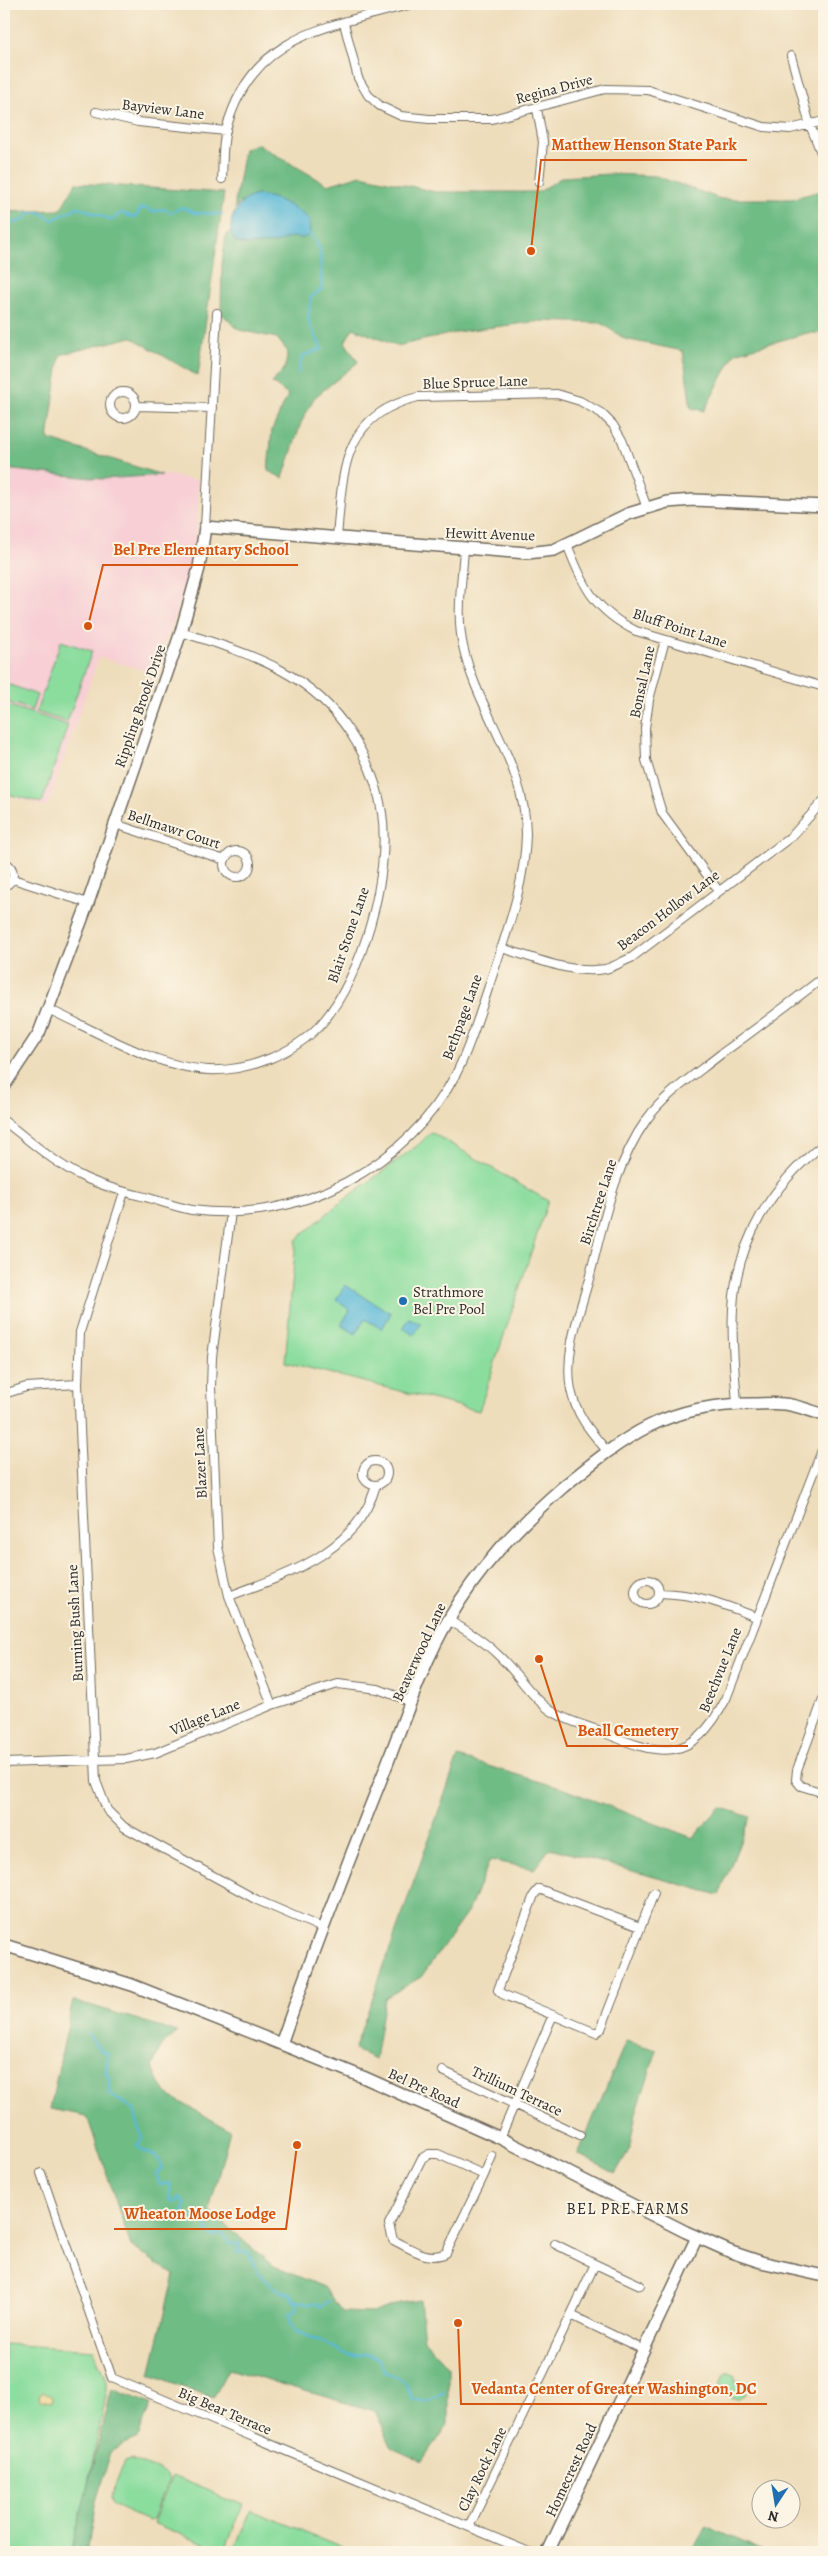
<svg xmlns="http://www.w3.org/2000/svg" width="828" height="2556" font-family="Alegreya,serif">
  <rect width="100%" height="100%" fill="#fcf5e5"/>
  <filter id="ink" filterUnits="userSpaceOnUse"><feTurbulence type="fractalNoise" baseFrequency=".02" numOctaves="2"/><feDisplacementMap in="SourceGraphic" scale="10" xChannelSelector="R" yChannelSelector="G"/><feConvolveMatrix kernelMatrix="1 2 1 2 8 2 1 2 1" color-interpolation-filters="sRGB"/></filter>
  <filter id="wash" filterUnits="userSpaceOnUse"><feTurbulence type="fractalNoise" baseFrequency=".0096" numOctaves="4" result="noise"/><feDisplacementMap in="SourceGraphic" scale="20" xChannelSelector="R" yChannelSelector="G"/><feGaussianBlur stdDeviation="1.12" result="paint"/><feColorMatrix in="noise" values="0 0 0 0 0 0 0 0 0 0 0 0 0 0 0 0 0 1.4 0 .05"/><feComposite in="paint" operator="in"/></filter>
  <g filter="url(#wash)">
    <rect width="100%" height="100%" fill="#edb"/>
    <path fill="#f7cfd4" d="M4,406l36,43 159,32 -1,45 -14,69 -31,78 -54,-16 -52,150 -43,-13z"/>
    <path fill="#8bdd9e" stroke="#5b8464" d="M61,641l31,10 -25,71 -31,-10z
      M8,684l29,11 -5,15 -28,-9z
      M4,704l64,21 -26,78 -38,-10z
      M431,1132l117,69 -69,210 -194,-49 11,-122 40,-34 82,-61z
      M4,2344l90,6 13,30v11l-33,161h-70z
      M730,2373l5,3v5h5l7,7 -2,7 -7,4 -10,-3 -8,-9v-3l6,-11z
      M131,2459l35,14 3,6 -16,40 -5,2 -36,-16 -2,-7 15,-37z
      M172,2476l71,29 -19,47 -71,-29z
      M251,2510l94,38 -2,4h-110z"/>
    <path fill="#70bc85" stroke="#4e7458" d="M257,144l71,41 33,-10 75,17h103l23,-15 48,-3 46,2 65,23h70l33,-9v143h-17l-72,20 -31,58 -13,-3 -8,-57 -58,-12 -24,-16 -60,-2 -78,10 -66,15 -44,-18 -8,14 13,20 -44,36 -13,25 -18,55 -15,-7 4,-41 16,-35 -16,-12 13,-15 3,-16 -11,-14 -38,-8 -18,-17 1,-49 4,-29 6,-5 2,10 7,-39 -6,8v-7l9,-53z
      M76,183l148,10 -26,183 -67,-39 -71,18 -12,84 114,36 -60,4 -98,-10v-257l56,-2z
      M458,1757l103,31 132,50 27,-31 30,10 -31,78 -169,-47 -16,21 -44,-9 -21,50 -48,67 -36,21 -10,61 -21,-9z
      M73,2000l105,32 -17,14 -9,21 14,27 64,36 -21,81 64,55 51,21 18,25 30,1 28,-10 20,-3 4,40 24,26v58l-25,38 -31,-14 -17,-37 -147,-42 -15,29 -63,-24 24,-99 -43,-29 -44,-130 -37,-7z
      M626,2041l31,9 -21,63 -7,37 -14,24 -37,-20z
      M112,2389l39,15 -13,33 -27,15 -15,49 -9,51h-16z
      M706,2526l60,26h-74z"/>
    <path fill="#eeda9e" stroke="#8c8264" d="M43,2392l9,5 -1,5 -11,-2 -1,-5z"/>
    <path fill="#5ab9d8" stroke="#427282" d="M257,195c21,2 36,11 52,24l1,15 -6,4 -13,-1 -16,6 -29,2 -10,-3c-13,-17 1,-43 21,-47z
      M345,1285l46,28 -9,16 -17,-10 -9,15 -15,-9 9,-15 -14,-10z
      M409,1318l12,6 -7,11 -11,-7z"/>
    <g fill="none" stroke-linecap="round" stroke-linejoin="round">
      <path stroke="#5ab9d8" stroke-width="2.5" d="M4,218l12,5 10,-5 2,-5 11,-1 14,8 25,-13 34,13 9,-7 14,5 6,-10h6l5,4 12,-3 7,4 11,-6 13,6 27,1
        M298,373l4,-17 20,-7 -14,-29 3,-23 11,-8 -2,-40 -10,-15
        M88,2034l12,16 8,4 -2,19 3,4v17l25,15 8,30 -5,6c8,11 23,7 25,23l-6,5 4,12 9,-2 2,17 3,2 6,-5 6,8 -5,12 7,-1 19,10 2,8 5,3 2,-3h7l8,11 7,-2 2,3 -3,6h11c8,19 21,38 42,42l8,12 -3,5 -6,3 1,9 7,9 24,9 29,15 17,-2 12,5 5,11 21,12 8,17 15,3 16,-10
        M293,2300l19,4 4,-2 4,5 9,-6"/>
    </g>
  </g>
  <g filter="url(#ink)">
    <g fill="none" stroke-linecap="round" stroke-linejoin="round">
      <g stroke="#6f695d" stroke-width="10">
        <path id="street" d="M344,23l14,55 10,17 12,11 21,10 28,3h63l113,-30 43,1 116,37 26,2 34,-8
          M791,56l19,69 14,35
          M537,109l6,33 -4,40
          M96,112l42,10 88,9
          M222,179c1,-16 0,-34 4,-49 26,-98 103,-103 186,-126
          M110 405a13 13 0 1 1 26 0a13 13 0 1 1-26 0Z
          M136,406l76,2
          M205,527l12,-214
          M337,537c6,-65 4,-122 81,-140l139,-3 23,7 21,12 12,12 9,15 25,68
          M567,544c16,42 27,66 69,87l188,56
          M665,640l-16,60 -4,28 1,32 16,53 56,77
          M115,824l110,36
          M224 864a13 13 0 1 1 26 0a13 13 0 1 1-26 0Z
          M4,862c12,6 12,19 0,24
          M13,879l75,24
          M501,948c33,9 70,27 104,21 9,-2 18,-8 26,-11l161,-122 32,-36
          M50,1010c48,22 105,57 158,60 40,2 87,-17 114,-47 41,-47 69,-149 60,-210 -4,-27 -16,-56 -31,-79 -40,-63 -104,-81 -170,-102
          M4,1121c25,19 50,42 79,56 19,9 41,15 62,20 15,4 31,10 47,13 106,15 216,-43 265,-138 14,-28 22,-57 32,-86 16,-50 36,-99 37,-152 0,-69 -49,-123 -63,-188 -7,-31 -1,-65 1,-97
          M124,1192l-44,140 -2,52 18,397 11,29 17,17 133,73 65,28
          M231,1212l-19,145 -1,30 7,160 11,49 43,109
          M4,1394l22,-7 52,-3
          M737,1404c-2,-31 -6,-64 -4,-95 3,-67 39,-125 91,-165
          M607,1451c-16,-19 -31,-36 -36,-61 -7,-37 8,-76 18,-111 14,-54 25,-114 58,-160 19,-26 49,-45 74,-65 35,-25 69,-51 103,-77
          M363 1473a12 12 0 1 1 24 0a12 12 0 1 1-24 0Z
          M635 1592a12 12 0 1 1 24 0a12 12 0 1 1-24 0Z
          M659,1593c39,1 61,10 97,24
          M229,1596c57,-21 129,-44 147,-111
          M448,1620c18,10 35,20 50,35 19,17 31,40 52,55 14,10 34,15 50,21 61,26 92,33 126,-32l98,-254
          M824,1697l-27,73 -1,10 5,6 23,7
          M4,1763l122,-4 29,-6 117,-48 66,-21 40,5 34,13
          M640,1927l-101,-38 -5,6 -36,95 4,4 94,39 5,-4 53,-136
          M443,2071l137,64
          M500,2138l53,-123
          M429,2154h9l46,21 -38,78c-18,9 -36,-5 -53,-13l-4,-16 33,-66z
          M41,2173l71,205 417,174
          M484,2175l8,-19
          M555,2244l40,20
          M571,2315l24,-51 45,21
          M469,2527l102,-212 73,35"/>
      </g>
      <g stroke="#6f695d" stroke-width="14">
        <path id="secondary" d="M4,1086l35,-53 49,-130 93,-271 18,-64 6,-41 322,26 27,-3 74,-36 39,-12 27,-2 130,6
          M4,1945l128,40 149,59 82,33 137,61 186,94 45,20 30,10 63,14
          M281,2044c32,-92 67,-182 103,-272 20,-51 37,-106 65,-153 30,-52 69,-93 114,-132 63,-52 104,-83 189,-83 11,0 22,-1 32,0 13,1 27,7 40,11
          M548,2552l149,-315"/>
      </g>
      <use href="#street" stroke="#fff" stroke-width="8"/>
      <use href="#secondary" stroke="#fff" stroke-width="11"/>
    </g>
  </g>
  <circle fill="#1f6fb2" stroke="#fcf5e5" stroke-width="2" cx="403" cy="1301" r="5"/>
  <g text-anchor="middle" stroke-width="4" stroke-linejoin="round" paint-order="stroke">
    <g font-size="15" fill="#2b2b2b" stroke="#fcf5e5">
      <text transform="translate(554 89) rotate(-15)" y="5">Regina Drive</text>
      <text transform="translate(163 109) rotate(7)" y="5">Bayview Lane</text>
      <text transform="translate(475 382) rotate(-2)" y="5">Blue Spruce Lane</text>
      <text transform="translate(490 534) rotate(2)" y="5">Hewitt Avenue</text>
      <text transform="translate(680 628) rotate(18)" y="5">Bluff Point Lane</text>
      <text transform="translate(642 682) rotate(-78)" y="5">Bonsal Lane</text>
      <text transform="translate(140 706) rotate(-71)" y="5">Rippling Brook Drive</text>
      <text transform="translate(174 829) rotate(18)" y="5">Bellmawr Court</text>
      <text transform="translate(668 910) rotate(-37)" y="5">Beacon Hollow Lane</text>
      <text transform="translate(348 935) rotate(-71)" y="5">Blair Stone Lane</text>
      <text transform="translate(462 1017) rotate(-70)" y="5">Bethpage Lane</text>
      <text transform="translate(598 1202) rotate(-72)" y="5">Birchtree Lane</text>
      <text transform="translate(200 1463) rotate(-93)" y="5">Blazer Lane</text>
      <text transform="translate(75 1623) rotate(-93)" y="5">Burning Bush Lane</text>
      <text transform="translate(419 1652) rotate(-65)" y="5">Beaverwood Lane</text>
      <text transform="translate(720 1670) rotate(-68)" y="5">Beechvue Lane</text>
      <text transform="translate(205 1717) rotate(-22)" y="5">Village Lane</text>
      <text transform="translate(424 2088) rotate(24)" y="5">Bel Pre Road</text>
      <text transform="translate(517 2091) rotate(25)" y="5">Trillium Terrace</text>
      <text transform="translate(225 2411) rotate(23)" y="5">Big Bear Terrace</text>
      <text transform="translate(482 2469) rotate(-64)" y="5">Clay Rock Lane</text>
      <text transform="translate(571 2470) rotate(-65)" y="5">Homecrest Road</text>
    </g>
    <g font-size="15" fill="#2b2b2b" stroke="#fcf5e5" text-anchor="start">
      <text x="413" y="1297">Strathmore<tspan x="413" dy="17">Bel Pre Pool</tspan></text>
    </g>
    <g font-size="16" letter-spacing="1" fill="#2b2b2b" stroke="#fcf5e5">
      <text x="628" y="2214">BEL PRE FARMS</text>
    </g>
  </g>
  <path fill="none" stroke="#d5540f" stroke-width="2" d="M531 251L541 160H747M88 626L103 565H298M539 1659L567 1746H688M297 2145L286 2229H114M458 2323L461 2404H767"/>
  <g fill="#d5540f" stroke="#fcf5e5" stroke-width="2">
    <circle cx="531" cy="251" r="5"/>
    <circle cx="88" cy="626" r="5"/>
    <circle cx="539" cy="1659" r="5"/>
    <circle cx="297" cy="2145" r="5"/>
    <circle cx="458" cy="2323" r="5"/>
  </g>
  <g font-size="16" text-anchor="middle" font-weight="bold" fill="#d5540f" stroke="#fcf5e5" stroke-width="4" stroke-linejoin="round" paint-order="stroke">
    <text x="644" y="150">Matthew Henson State Park</text>
    <text x="201" y="555">Bel Pre Elementary School</text>
    <text x="628" y="1736">Beall Cemetery</text>
    <text x="200" y="2219">Wheaton Moose Lodge</text>
    <text x="614" y="2394">Vedanta Center of Greater Washington, DC</text>
  </g>
  <rect width="828" height="2556" fill="none" stroke="#fcf5e5" stroke-width="20"/>
  <g transform="translate(776 2504) rotate(192)"><circle r="24" fill="#fcf5e5" stroke="#a8a49b"/>
  <path d="M0-4L9 19L0 12L-9 19Z" fill="#1f6fb2"/>
  <text y="-8" font-size="14" font-weight="bold" text-anchor="middle" fill="#2b2b2b">N</text>
  </g>
</svg>
